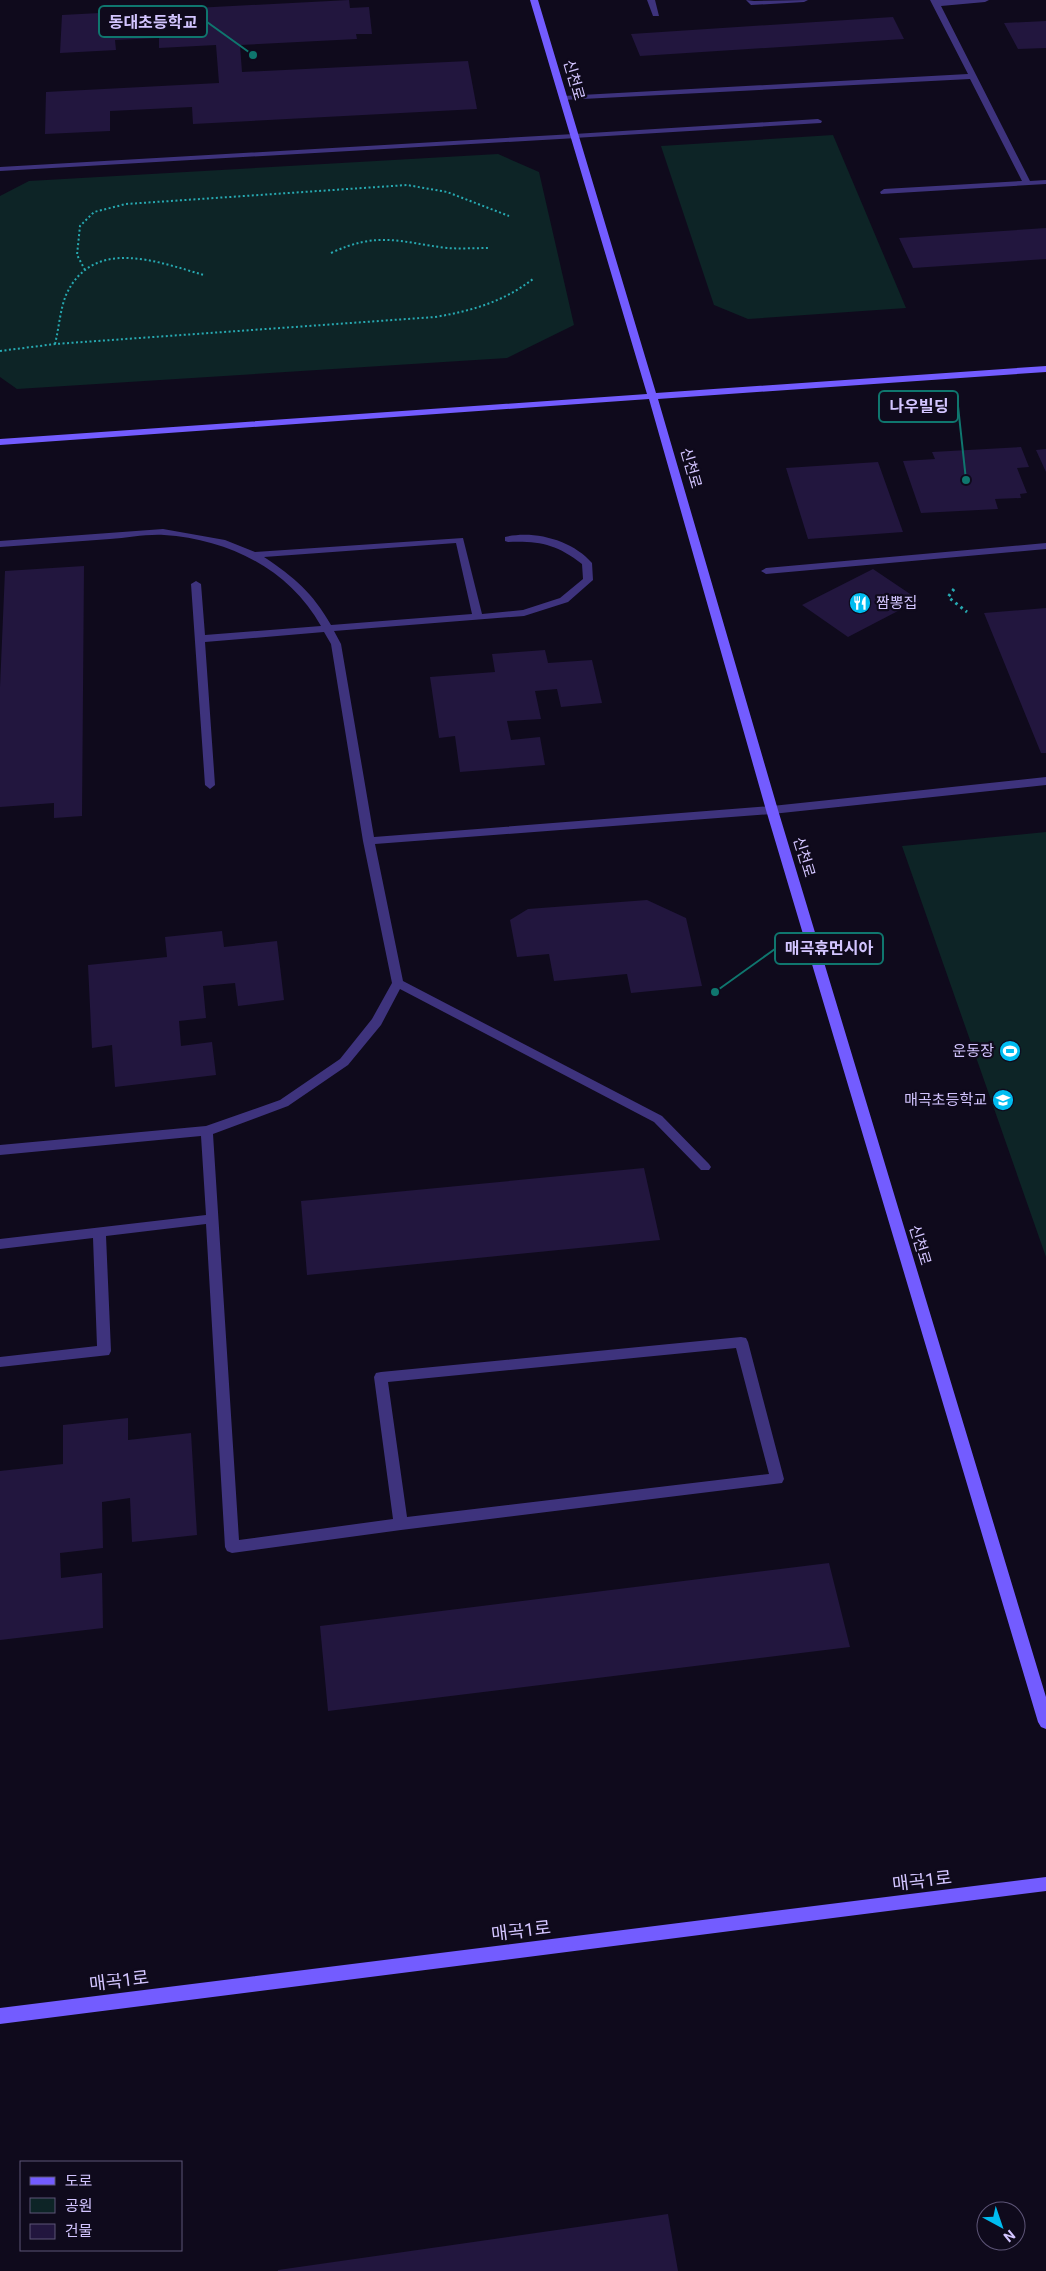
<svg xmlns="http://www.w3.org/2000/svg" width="1046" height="2271" font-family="Roboto,'Noto Sans KR',sans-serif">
  <rect width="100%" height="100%" fill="#0f0a1c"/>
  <path fill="#0d2426" d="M833,135l73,173 -158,11 -34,-14 -53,-159z
    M498,154l41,18 35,153 -67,33 -490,31 -17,-12v-181l29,-15z
    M1046,832v425l-144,-411z"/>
  <path fill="#22163e" d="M349,0l1,8 19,-1 3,27h-16l1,5 -117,6 2,27 226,-11 9,48 -284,15 -1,-17 -82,4v20l-65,3 1,-42 173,-9 -3,-38 -57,3v-10l-44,2 1,10 -56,3 2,-38z
    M893,17l11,22 -264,17 -9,-22z
    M1046,21v27l-28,1 -14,-26z
    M1046,228v31l-133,9 -14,-30z
    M1021,447l8,20 -12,1 10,25 -7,1 1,4 -26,1 3,10 -77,4 -18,-52 32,-2 -3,-7z
    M1046,449v23l-10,-22z
    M878,462l25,70 -95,7 -22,-71z
    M84,566l-2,250 -28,2v-15l-54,4v-120l5,-116z
    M873,569l46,31 -71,37 -46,-32z
    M1046,608v145h-5l-57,-140z
    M545,650l3,13 44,-3 10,43 -41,4 -4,-18 -22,2 6,28 -34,2 4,19 29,-3 5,28 -85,7 -5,-36 -16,2 -9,-61 65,-5 -3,-18z
    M647,900l39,18 16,68 -71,7 -4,-19 -73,7 -5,-27 -32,3 -7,-37 18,-11z
    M222,931l2,16 53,-6 7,59 -46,6 -3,-23 -32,3 3,32 -27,3 2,25 31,-4 4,33 -101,12 -3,-42 -20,3 -4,-83 79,-8 -2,-20z
    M644,1168l16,72 -353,35 -6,-74z
    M128,1418v22l63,-7 6,102 -65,7 -2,-44 -28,4 1,46 -43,5 1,25 41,-5 1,55 -103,12v-169l63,-7v-39z
    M829,1563l21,84 -522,64 -8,-85z
    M668,2214l10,57h-400v-1z"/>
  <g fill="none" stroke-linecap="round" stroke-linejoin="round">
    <path stroke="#27a9b1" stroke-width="2" stroke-dasharray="2 2.5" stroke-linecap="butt" d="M331,253c47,-22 68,-11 116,-5 13,1 28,0 42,0
      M85,270l-8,-15 3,-29 14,-14 32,-8 281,-19 40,7 62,24
      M55,344c4,-16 5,-34 11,-49 27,-59 92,-33 138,-20
      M0,351l55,-7 380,-27c36,-6 68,-15 98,-38"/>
    <path stroke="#27a9b1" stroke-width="3" stroke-dasharray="2.5 4" stroke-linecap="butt" d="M954,589l-6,8 19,15"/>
    <path fill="#3e337d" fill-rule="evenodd" d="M647,0h8l4,16h-6z
      M746,0l8,1 54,-1 -4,2 -53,3z
      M930,0h59l-4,2 -44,4 89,175 16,-1v4l-165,10 -1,-2 4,-3 138,-8 -52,-102 -407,21 -4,-2 4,-2 405,-22z
      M818,119l4,2 -1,2 -247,15 -4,-2 4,-2z
      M163,529l62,11 30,12 208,-14 19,76 41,-4 37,-12 23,-19 -1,-15c-26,-20 -42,-23 -74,-22l-3,-1v-4c29,-7 67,3 87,26l1,17 -25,22 -44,14 -190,15 7,13 33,193 398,-31 274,-29v8l-274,29 -397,30 28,137 259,135 47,48 2,3 -2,3h-8l-47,-48 -254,-133 -19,36 -33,40 -60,41 -75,28 26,406 154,-21 -19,-142 2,-4 5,-1 360,-35 5,1 2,4 36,137 -2,4 -381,47 -169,23 -5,-2 -2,-4 -19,-323 -100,12 5,115 -2,4 -109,12v-10l97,-11 -4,-108 -93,11v-10l206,-24 -5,-79 -201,19v-10l206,-19 74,-26 60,-41 32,-40 20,-36 -29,-142 -32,-197 -7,-12 -119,10 10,143 -5,4 -5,-4 -14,-201 5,-3 5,3 4,51 116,-9c-32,-57 -93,-87 -157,-91 -18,-1 -37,3 -54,4 -36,3 -73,5 -110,8v-6zM456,543l16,71 -141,11c-19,-33 -36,-47 -67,-68zM736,1348l33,126 -362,43 -19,-135z"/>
    <path fill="#3e337d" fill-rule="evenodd" d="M574,134l4,2 -1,2 -577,33v-4z
      M1046,543v6l-280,25 -5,-3 5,-3z"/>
    <path fill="#735cff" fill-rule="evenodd" d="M530,0h8l118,393 390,-27v6l-388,27 120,411 268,887v32l-5,-2 -3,-5 -272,-912 -117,-411 -649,46v-6l647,-45z
      M1046,1877v14l-1046,133v-16z"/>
  </g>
  <defs>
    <g id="restaurant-disc" transform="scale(1.125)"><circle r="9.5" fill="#00bcf0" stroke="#0f0a1c"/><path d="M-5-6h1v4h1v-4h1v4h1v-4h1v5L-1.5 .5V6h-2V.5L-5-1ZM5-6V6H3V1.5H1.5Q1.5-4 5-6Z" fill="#fff"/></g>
    <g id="stadium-disc" transform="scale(1.125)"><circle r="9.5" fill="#00bcf0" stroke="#0f0a1c"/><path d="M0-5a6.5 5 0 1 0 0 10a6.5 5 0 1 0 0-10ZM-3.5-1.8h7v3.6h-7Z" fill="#fff"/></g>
    <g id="school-disc" transform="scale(1.125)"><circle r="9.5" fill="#00bcf0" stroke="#0f0a1c"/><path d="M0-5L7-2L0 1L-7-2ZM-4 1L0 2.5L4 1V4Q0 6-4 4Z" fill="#fff"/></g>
  </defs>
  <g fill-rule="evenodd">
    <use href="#restaurant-disc" x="860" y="603"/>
    <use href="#stadium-disc" x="1010" y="1051"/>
    <use href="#school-disc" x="1003" y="1100"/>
  </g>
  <g text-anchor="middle" stroke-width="4.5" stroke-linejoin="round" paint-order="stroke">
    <g font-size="15" fill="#d3c5ff" stroke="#0f0a1c">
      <text transform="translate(574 80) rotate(74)" y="5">신천로</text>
      <text transform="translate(691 468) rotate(74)" y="5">신천로</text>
      <text transform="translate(804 857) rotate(73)" y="5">신천로</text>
      <text transform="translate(920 1245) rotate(73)" y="5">신천로</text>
    </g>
    <g font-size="15" fill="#d3c5ff" stroke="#0f0a1c" text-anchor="end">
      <text x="876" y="608" text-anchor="start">짬뽕집</text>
      <text x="994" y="1056">운동장</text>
      <text x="987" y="1105">매곡초등학교</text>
    </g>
    <g font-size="18" fill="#d3c5ff" stroke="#0f0a1c">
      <text transform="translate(922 1881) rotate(-7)" y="6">매곡1로</text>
      <text transform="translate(521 1931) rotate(-7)" y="6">매곡1로</text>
      <text transform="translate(119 1981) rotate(-7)" y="6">매곡1로</text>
    </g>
  </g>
  <path fill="none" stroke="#0f766e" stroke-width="2" d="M253 55L207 22M966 480L958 406M715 992L775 949"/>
  <g fill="#0f766e" stroke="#0f0a1c" stroke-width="2">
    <circle cx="253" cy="55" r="5"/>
    <circle cx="966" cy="480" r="5"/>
    <circle cx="715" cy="992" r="5"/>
  </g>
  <g fill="#0f0a1c" stroke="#0f766e" stroke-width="2">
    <rect x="99" y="6" width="108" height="31" rx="5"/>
    <rect x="879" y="391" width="79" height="31" rx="5"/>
    <rect x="775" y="933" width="108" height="31" rx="5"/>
  </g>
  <g font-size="16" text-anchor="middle" font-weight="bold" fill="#d3c5ff">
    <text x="153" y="28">동대초등학교</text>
    <text x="919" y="412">나우빌딩</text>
    <text x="829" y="954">매곡휴먼시아</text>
  </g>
  <rect x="20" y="2161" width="162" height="90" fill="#0f0a1c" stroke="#5d5577"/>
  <rect x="30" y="2177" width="25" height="8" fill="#735cff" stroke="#5d5577"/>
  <text x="65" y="2186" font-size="15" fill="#d3c5ff">도로</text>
  <rect x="30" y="2198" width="25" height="15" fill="#0d2426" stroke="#5d5577"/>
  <text x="65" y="2211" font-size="15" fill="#d3c5ff">공원</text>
  <rect x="30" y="2224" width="25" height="15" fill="#22163e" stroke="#5d5577"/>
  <text x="65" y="2236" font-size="15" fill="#d3c5ff">건물</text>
  <g transform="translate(1001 2226) rotate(140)"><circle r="24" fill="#0f0a1c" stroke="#5d5577"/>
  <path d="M0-4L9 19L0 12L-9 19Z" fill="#00bcf0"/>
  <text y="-8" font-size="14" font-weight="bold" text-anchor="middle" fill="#d3c5ff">N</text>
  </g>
</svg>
